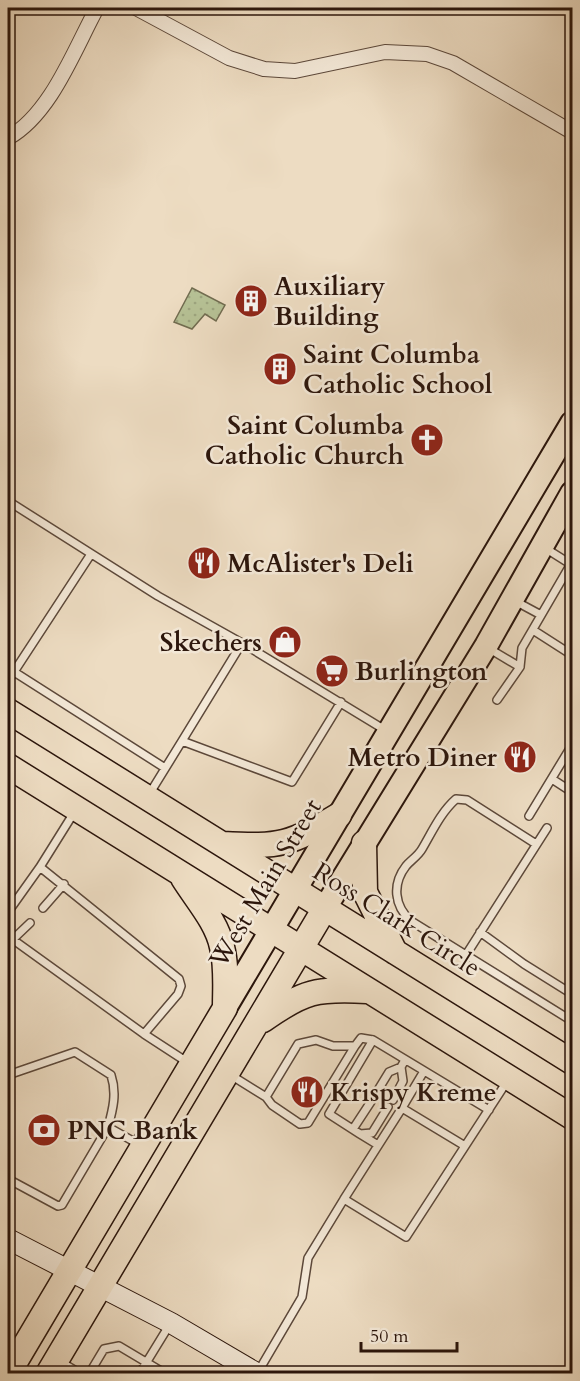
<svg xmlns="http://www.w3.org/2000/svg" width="580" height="1381" font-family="Cardo,serif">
  <defs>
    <pattern id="park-dots" width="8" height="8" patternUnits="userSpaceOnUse" patternTransform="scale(1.5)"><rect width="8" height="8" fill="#b6c195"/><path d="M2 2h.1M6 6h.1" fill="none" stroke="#9da57f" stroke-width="1.8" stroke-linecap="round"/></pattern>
  </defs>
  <rect width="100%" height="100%" fill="#eddcc2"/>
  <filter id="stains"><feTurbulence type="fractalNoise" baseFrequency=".00333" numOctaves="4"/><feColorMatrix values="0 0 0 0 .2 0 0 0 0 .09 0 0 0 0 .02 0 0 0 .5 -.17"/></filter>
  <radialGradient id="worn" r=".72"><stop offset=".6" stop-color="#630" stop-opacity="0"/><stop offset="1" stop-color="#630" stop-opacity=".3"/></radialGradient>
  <path fill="url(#park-dots)" stroke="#716c50" stroke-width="1.5" d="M192,288l33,17 -9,16 -11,-7 -13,15 -18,-7z"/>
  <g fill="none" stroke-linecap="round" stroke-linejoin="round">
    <g stroke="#5c483a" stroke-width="10">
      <path id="service" d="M8,501l150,95 84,47 143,87
        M545,548l27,17
        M515,601l26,14
        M533,630l39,25
        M488,648l32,19
        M8,668l157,100
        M8,681l83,-127
        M497,700l23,-33 2,-19 50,-86
        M182,741l60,-98
        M552,779l20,13
        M150,793l32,-52 110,41 49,-80
        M75,811l-35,56 139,112 2,7 -3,8 -34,40 43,28
        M529,816l43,-71
        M536,844l-69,-44 -11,-1c-15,13 -24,33 -34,50 -4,7 -11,11 -16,17 -14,18 -12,40 5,55l161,100
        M43,908l21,-24
        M8,912l32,-45
        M480,932l44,32 48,30
        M8,936l136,98
        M8,944l22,-21
        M466,955l81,-127
        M373,1040l-44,74 31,20 12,-1 16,-26
        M229,1074l37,23 32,-53 18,-4 17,6h22l6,-8 12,2 116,70
        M8,1075l67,-23 36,23c6,18 2,34 -3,52
        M378,1090l11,-18 12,-5
        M266,1097l6,8 28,19 8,-1 47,-77
        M393,1100l10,-19 -2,-14 4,-7
        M402,1108l22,-37
        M353,1129l21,-32
        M360,1134l18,11
        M465,1146l-63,-38 -58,91 62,38 102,-157
        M8,1179l50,27 4,-1 46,-78 32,18
        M61,1362l20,12
        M143,1368l27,-44
        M258,1372l44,-75 6,-39 36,-59
        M89,1374l15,-25 15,-3 47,28"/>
    </g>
    <g stroke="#5c483a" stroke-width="16">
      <path id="minor" d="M136,8l93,50 35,11 31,2 90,-19 42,2 26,9 119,69
        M8,138c43,-24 66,-88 89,-130"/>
    </g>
    <g stroke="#2c160c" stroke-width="22">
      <path id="secondary" d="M8,1239l163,84 87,51"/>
    </g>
    <g stroke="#2c160c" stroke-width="26">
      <path id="primary" d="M325,908l161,-262 86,-153
        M225,1008l347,-585"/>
    </g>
    <g stroke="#2c160c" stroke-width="27">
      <path id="trunk" d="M8,711l564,351
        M8,766l564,351
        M364,843l1,49 30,60
        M223,844c58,3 66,1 116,-29
        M263,1020c41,-29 54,-32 104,-29
        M8,1374l217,-366c0,-21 2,-41 -3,-61 -5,-25 -26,-48 -39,-69
        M48,1374l277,-466"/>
    </g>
    <use href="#service" stroke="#f3e8d7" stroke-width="7"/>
    <use href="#minor" stroke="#f3e8d7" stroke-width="14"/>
    <use href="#secondary" stroke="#f3e8d7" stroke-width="20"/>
    <use href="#primary" stroke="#eddcc2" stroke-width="22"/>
    <use href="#trunk" stroke="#eddcc2" stroke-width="24"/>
  </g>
  <defs>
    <g id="building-disc" transform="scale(1.725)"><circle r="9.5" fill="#8f2418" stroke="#f3e8d7"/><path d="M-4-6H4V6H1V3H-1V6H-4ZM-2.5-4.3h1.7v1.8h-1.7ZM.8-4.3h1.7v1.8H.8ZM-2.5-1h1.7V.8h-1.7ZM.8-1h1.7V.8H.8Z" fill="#fff"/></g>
    <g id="church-disc" transform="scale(1.725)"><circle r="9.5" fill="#8f2418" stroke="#f3e8d7"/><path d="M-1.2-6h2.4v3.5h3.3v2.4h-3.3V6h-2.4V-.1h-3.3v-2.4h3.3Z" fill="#fff"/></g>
    <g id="restaurant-disc" transform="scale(1.725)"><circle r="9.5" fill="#8f2418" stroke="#f3e8d7"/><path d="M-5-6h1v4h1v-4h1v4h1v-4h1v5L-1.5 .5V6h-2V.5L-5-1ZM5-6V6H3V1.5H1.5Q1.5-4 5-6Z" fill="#fff"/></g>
    <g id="shop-disc" transform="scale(1.725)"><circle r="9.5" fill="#8f2418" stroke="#f3e8d7"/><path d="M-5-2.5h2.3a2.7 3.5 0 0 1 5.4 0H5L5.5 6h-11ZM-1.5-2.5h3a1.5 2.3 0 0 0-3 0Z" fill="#fff"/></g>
    <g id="supermarket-disc" transform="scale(1.725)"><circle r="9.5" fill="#8f2418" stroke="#f3e8d7"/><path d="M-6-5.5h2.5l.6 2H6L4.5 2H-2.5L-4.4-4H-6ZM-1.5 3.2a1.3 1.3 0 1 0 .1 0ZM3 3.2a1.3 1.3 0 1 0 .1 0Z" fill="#fff"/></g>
    <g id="bank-disc" transform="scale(1.725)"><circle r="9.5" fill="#8f2418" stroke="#f3e8d7"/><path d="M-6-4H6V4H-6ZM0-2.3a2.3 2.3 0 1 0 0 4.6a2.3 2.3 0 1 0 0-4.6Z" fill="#fff"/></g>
  </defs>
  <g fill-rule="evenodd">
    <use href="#building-disc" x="251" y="301"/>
    <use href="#building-disc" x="280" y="369"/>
    <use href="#church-disc" x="427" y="440"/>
    <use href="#restaurant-disc" x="204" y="563"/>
    <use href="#shop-disc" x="285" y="642"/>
    <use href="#supermarket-disc" x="332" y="671"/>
    <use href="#restaurant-disc" x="520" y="757"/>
    <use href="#restaurant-disc" x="307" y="1092"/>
    <use href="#bank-disc" x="44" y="1130"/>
  </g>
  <g text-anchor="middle" stroke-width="5" stroke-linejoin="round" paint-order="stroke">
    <g font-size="26" font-weight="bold" fill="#2c160c" stroke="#f3e8d7" text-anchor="start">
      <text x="274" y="295">Auxiliary<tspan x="274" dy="30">Building</tspan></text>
      <text x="303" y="363">Saint Columba<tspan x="303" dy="30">Catholic School</tspan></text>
      <text x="404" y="434" text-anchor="end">Saint Columba<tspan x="404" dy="30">Catholic Church</tspan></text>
      <text x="227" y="572">McAlister's Deli</text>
      <text x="262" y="651" text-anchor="end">Skechers</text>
      <text x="355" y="680">Burlington</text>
      <text x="497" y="766" text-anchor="end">Metro Diner</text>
      <text x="330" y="1101">Krispy Kreme</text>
      <text x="67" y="1139">PNC Bank</text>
    </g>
    <g font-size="26" fill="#2c160c" stroke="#f3e8d7">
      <text transform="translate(265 883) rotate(-59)" y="9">West Main Street</text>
      <text transform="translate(397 919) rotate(32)" y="9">Ross Clark Circle</text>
    </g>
  </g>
  <rect width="580" height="1381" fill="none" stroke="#eddcc2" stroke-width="30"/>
  <rect x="9" y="9" width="562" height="1363" fill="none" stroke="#2c160c" stroke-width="3"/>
  <rect x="15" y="15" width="550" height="1351" fill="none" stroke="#2c160c" stroke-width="1.5"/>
  <path d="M361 1342v9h96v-9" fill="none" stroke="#2c160c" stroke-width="3"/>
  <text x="370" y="1342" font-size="18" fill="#2c160c" stroke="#f3e8d7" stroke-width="4.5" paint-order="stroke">50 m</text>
  <rect width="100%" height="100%" filter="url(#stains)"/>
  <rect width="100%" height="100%" fill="url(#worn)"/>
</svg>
